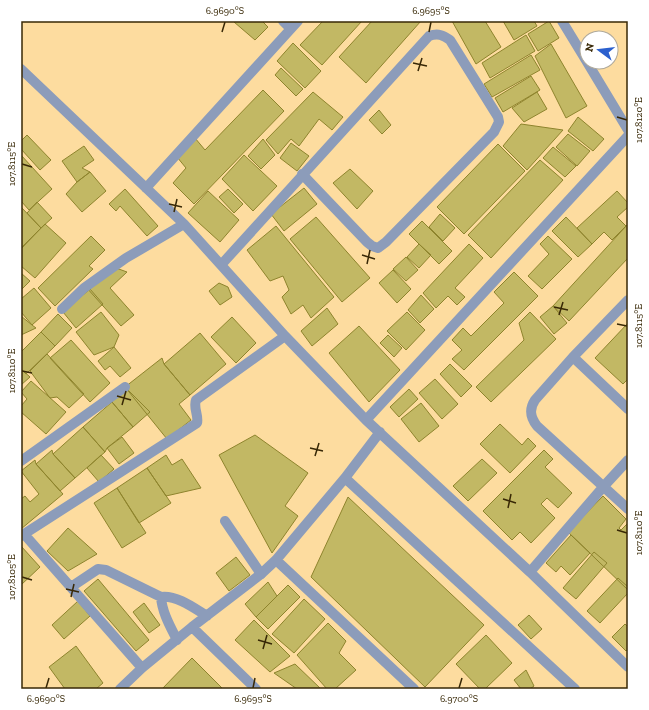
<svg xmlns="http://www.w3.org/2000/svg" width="649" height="710" font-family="'Zilla Slab',serif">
  <rect width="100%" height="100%" fill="#fddc9f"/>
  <path fill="#c2b864" stroke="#8e842d" d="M235,21h27l6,6 -13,13 -21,-18z
    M323,21h39l-40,44 -22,-20z
    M372,21h49l-55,62 -27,-26z
    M452,21h33l16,26 -25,17z
    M503,21h31l3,5 -23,14z
    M549,21l10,17 -21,13 -10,-17z
    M526,35l9,16 -45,27 -8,-15z
    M293,43l28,28 -16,17 -28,-27z
    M551,44l36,62 -21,12 -31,-62z
    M531,55l9,15 -48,27 -8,-13z
    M281,68l22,21 -7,7 -21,-21z
    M531,76l9,14 -37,22 -8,-14z
    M263,90l21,21 -90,93 -21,-21 13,-15 -9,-11 18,-19 10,12z
    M313,92l30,25 -11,13 -13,-11 -20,27 -8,-7 -13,15 -12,-14z
    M537,92l10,17 -23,13 -12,-14z
    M379,110l12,15 -9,9 -13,-14z
    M578,117l26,22 -11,12 -25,-20z
    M521,124l42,6 -36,40 -24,-24z
    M568,134l22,17 -13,15 -21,-19z
    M27,135l24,25 -11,10 -19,-21v-8z
    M263,139l12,16 -14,14 -13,-13z
    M291,143l18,13 -12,15 -17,-13z
    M498,144l27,27 -61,63 -27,-27z
    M84,146l10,14 -12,8 8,4 -13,10 -15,-21z
    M553,147l23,19 -11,11 -22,-19z
    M21,155l31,34 -23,21 -8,-9z
    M244,155l33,31 -24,25 -31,-32z
    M540,160l23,20 -72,78 -23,-23z
    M350,169l23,22 -16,18 -24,-26z
    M90,172l16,19 -24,21 -16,-18 11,-12z
    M304,188l13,16 -33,27 -13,-17z
    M125,189l33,37 -11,10 -27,-30 -4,5 -7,-7z
    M228,189l15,15 -9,9 -15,-16z
    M208,191l31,29 -19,22 -32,-29z
    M617,191l11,12v4l-11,10 9,9 -14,14 -8,-8 -12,12 -15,-16z
    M37,202l15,16 -11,10 -14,-15z
    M21,207l20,21 -19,19 -1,-2z
    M440,214l15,14 -12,13 -14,-14z
    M316,217l54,61 -28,24 -52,-63z
    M566,217l26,27 -14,13 -26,-26z
    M422,221l30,30 -13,13 -30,-30z
    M45,224l21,19 -31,35 -14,-12v-17z
    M628,224v34l-59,63 -16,-15z
    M276,226l58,71 -23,21 -8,-13 -12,9 -9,-17 7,-7 -6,-14 -13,5 -23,-31z
    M91,236l14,14 -16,16 4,3 -38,37 -17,-18z
    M548,236l24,23 -30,30 -14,-13 21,-22 -9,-10z
    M419,244l12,11 -12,13 -12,-11z
    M469,244l14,14 -28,30 10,9 -8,8 -9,-9 -12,12 -13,-15z
    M406,257l12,13 -12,11 -13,-12z
    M116,268l11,4 -17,16 24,27 -13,11 -35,-39z
    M393,270l18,19 -14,14 -18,-20z
    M514,272l24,24 -74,74 -12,-11 10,-9 -10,-10 11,-12 8,8 33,-33 -10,-11z
    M21,273l9,8 -9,9z
    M219,283l9,4 4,10 -12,8 -11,-14z
    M34,288l17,20 -19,17 -11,-13v-13z
    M90,289l13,15 -27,24 -13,-16z
    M421,295l13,14 -14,14 -12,-13z
    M553,306l14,17 -13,11 -14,-17z
    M327,308l11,16 -26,22 -11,-15z
    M101,312l18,23 -5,12 -20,8 -18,-23z
    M407,312l18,18 -19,20 -19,-19z
    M530,312l26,27 -65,63 -15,-15 48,-47 -5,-17z
    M58,314l14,14 -17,18 -14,-14z
    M21,316l11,9 4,3 -15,7z
    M232,317l24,26 -20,20 -25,-26z
    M628,323v56l-5,5 -28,-26z
    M359,326l41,44 -31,32 -40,-49z
    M41,332l14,14 -29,28 -5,-5v-17z
    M200,333l26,31 -36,31 -26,-31z
    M388,335l14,13 -8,9 -14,-14z
    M71,340l39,43 -20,19 -40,-44z
    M114,347l17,21 -11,9 -10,-11 -5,4 -7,-9z
    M47,354l37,40 -15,14 -12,-11 -7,1 -20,-27z
    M162,358l2,6 26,31 -11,9 12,16 -24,19 -42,-52z
    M450,364l22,22 -11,11 -21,-23z
    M21,369l9,8 -9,8z
    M435,379l23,25 -16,15 -23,-26z
    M31,381l35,31 -20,22 -25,-22v-6l6,-7 -6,-7z
    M125,387l25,25 -17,15 -21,-25z
    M409,389l9,10 -19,18 -9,-10z
    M112,402l21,25 -26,21 -2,4 -22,-25z
    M421,403l18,23 -20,16 -18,-23z
    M500,424l22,21 6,-7 8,8 -26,27 -30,-29z
    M83,427l22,25 -30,26 -22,-24z
    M255,435l53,38 -23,33 13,10 -26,37 -53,-98z
    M122,437l12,16 -15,11 -12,-16z
    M52,450l1,4 22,24 -15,13 -24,-27z
    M544,450l9,9 -8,8 27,26 -14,15 -11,-10 -6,6 14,14 -24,25 -11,-11 -8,8 -29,-29z
    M101,455l13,14 -15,13 -12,-14z
    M166,455l6,10 10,-6 19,29 -35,8 -19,-28z
    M482,459l15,14 -29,28 -15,-15z
    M35,460l1,4 27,30 -42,35v-30l4,-3 5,6 9,-8 -18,-23z
    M147,468l24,35 -32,20 -22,-35z
    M117,488l29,45 -24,15 -28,-45z
    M603,496l23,23 -7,9 2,2 7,-7v67l-60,-58z
    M348,497l136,128 -59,62 -114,-110z
    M68,528l29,26 -29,17 -21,-20z
    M571,535l19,18 -20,22 -9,-9 -5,6 -10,-9z
    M21,546l19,21 -19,18z
    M594,552l13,11 -31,36 -13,-11z
    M236,557l14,18 -21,16 -13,-18z
    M618,578l10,9v6l-28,30 -13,-12z
    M98,579l51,61 -13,11 -52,-60z
    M268,582l9,14 -21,21 -11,-13z
    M288,585l12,12 -32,32 -12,-12z
    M304,599l21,20 -31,34 -22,-19z
    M78,601l12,15 -26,23 -12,-14z
    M144,603l16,22 -11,8 -16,-21z
    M529,615l13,14 -11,10 -13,-14z
    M254,620l36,36 -20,16 -35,-32z
    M328,623l18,18 -7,12 17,17 -21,19h-8l-30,-34z
    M625,624l3,3v22l-2,2 -14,-14z
    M486,635l26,28 -27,26h-5l-24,-25z
    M76,646l27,37 -7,6h-31l-16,-22z
    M192,658l31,31h-61z
    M295,664l26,25h-24l-23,-16z
    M526,670l8,16 -4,3h-9l-7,-9z"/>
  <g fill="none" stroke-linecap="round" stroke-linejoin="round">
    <path stroke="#8c9cba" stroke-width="10" d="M225,521l36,53"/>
    <path stroke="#8c9cba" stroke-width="10" d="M283,21l7,7
      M562,21l25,41
      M587,62l41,68
      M21,69l163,155 101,112 81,84 164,152 98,95
      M146,188l152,-167
      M221,265l208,-229c9,-3 14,-1 21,4l48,77 1,5 -5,10 -108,110 -8,6 -6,-2 -5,-4 -65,-68
      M628,300l-55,57 -38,43c-6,9 -5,17 2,26l91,83
      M62,309l22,-21 42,-30 58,-34
      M573,357l55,52
      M366,420l262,-284
      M21,461l104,-74
      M345,478l230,211
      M24,534l118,134
      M21,536l176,-113c2,-7 -4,-15 -1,-23l89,-64
      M276,560l138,129
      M530,572l74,-86 24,-26
      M71,587l27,-18 8,1 55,27c16,-2 33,11 46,19
      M161,597c1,15 9,29 16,43
      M192,627l64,62
      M120,689l22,-21 50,-41 69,-53 15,-14 69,-82 35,-46"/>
  </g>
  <path fill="none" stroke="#382806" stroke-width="1.5" d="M222,32l3,-10M429,32l2,-10M413,63l14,3M418,71l4,-13M617,117l10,3M22,164l10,3M169,204l13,3M174,212l3,-13M362,255l13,4M367,264l3,-14M554,307l14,3M559,315l4,-13M617,324l10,2M22,371l10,2M117,396l14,4M122,405l4,-14M310,448l13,3M315,456l4,-13M503,499l13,4M508,508l3,-14M617,530l10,3M22,577l10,3M66,589l13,3M71,597l3,-13M258,640l14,4M263,649l4,-14M46,688l3,-10M253,688l2,-10M459,688l3,-10"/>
  <rect width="649" height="710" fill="none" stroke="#ffffff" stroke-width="44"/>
  <g transform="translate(599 50) rotate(285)"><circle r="19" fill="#ffffff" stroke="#afa99b"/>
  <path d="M0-3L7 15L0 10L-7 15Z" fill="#2b60ce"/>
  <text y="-6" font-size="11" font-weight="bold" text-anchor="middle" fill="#382806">N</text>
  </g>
  <rect x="22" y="22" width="605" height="666" fill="none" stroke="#382806" stroke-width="1.5"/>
  <g font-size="10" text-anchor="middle" fill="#382806">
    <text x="225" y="14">6.9690°S</text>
    <text x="431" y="14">6.9695°S</text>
    <text transform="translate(638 120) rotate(-90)" y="4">107.8120°E</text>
    <text transform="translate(11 164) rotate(-90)" y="4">107.8115°E</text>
    <text transform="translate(638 326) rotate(-90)" y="4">107.8115°E</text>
    <text transform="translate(11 371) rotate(-90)" y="4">107.8110°E</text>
    <text transform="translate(638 533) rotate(-90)" y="4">107.8110°E</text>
    <text transform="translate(11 577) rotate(-90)" y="4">107.8105°E</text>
    <text x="46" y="702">6.9690°S</text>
    <text x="253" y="702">6.9695°S</text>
    <text x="459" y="702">6.9700°S</text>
  </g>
</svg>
